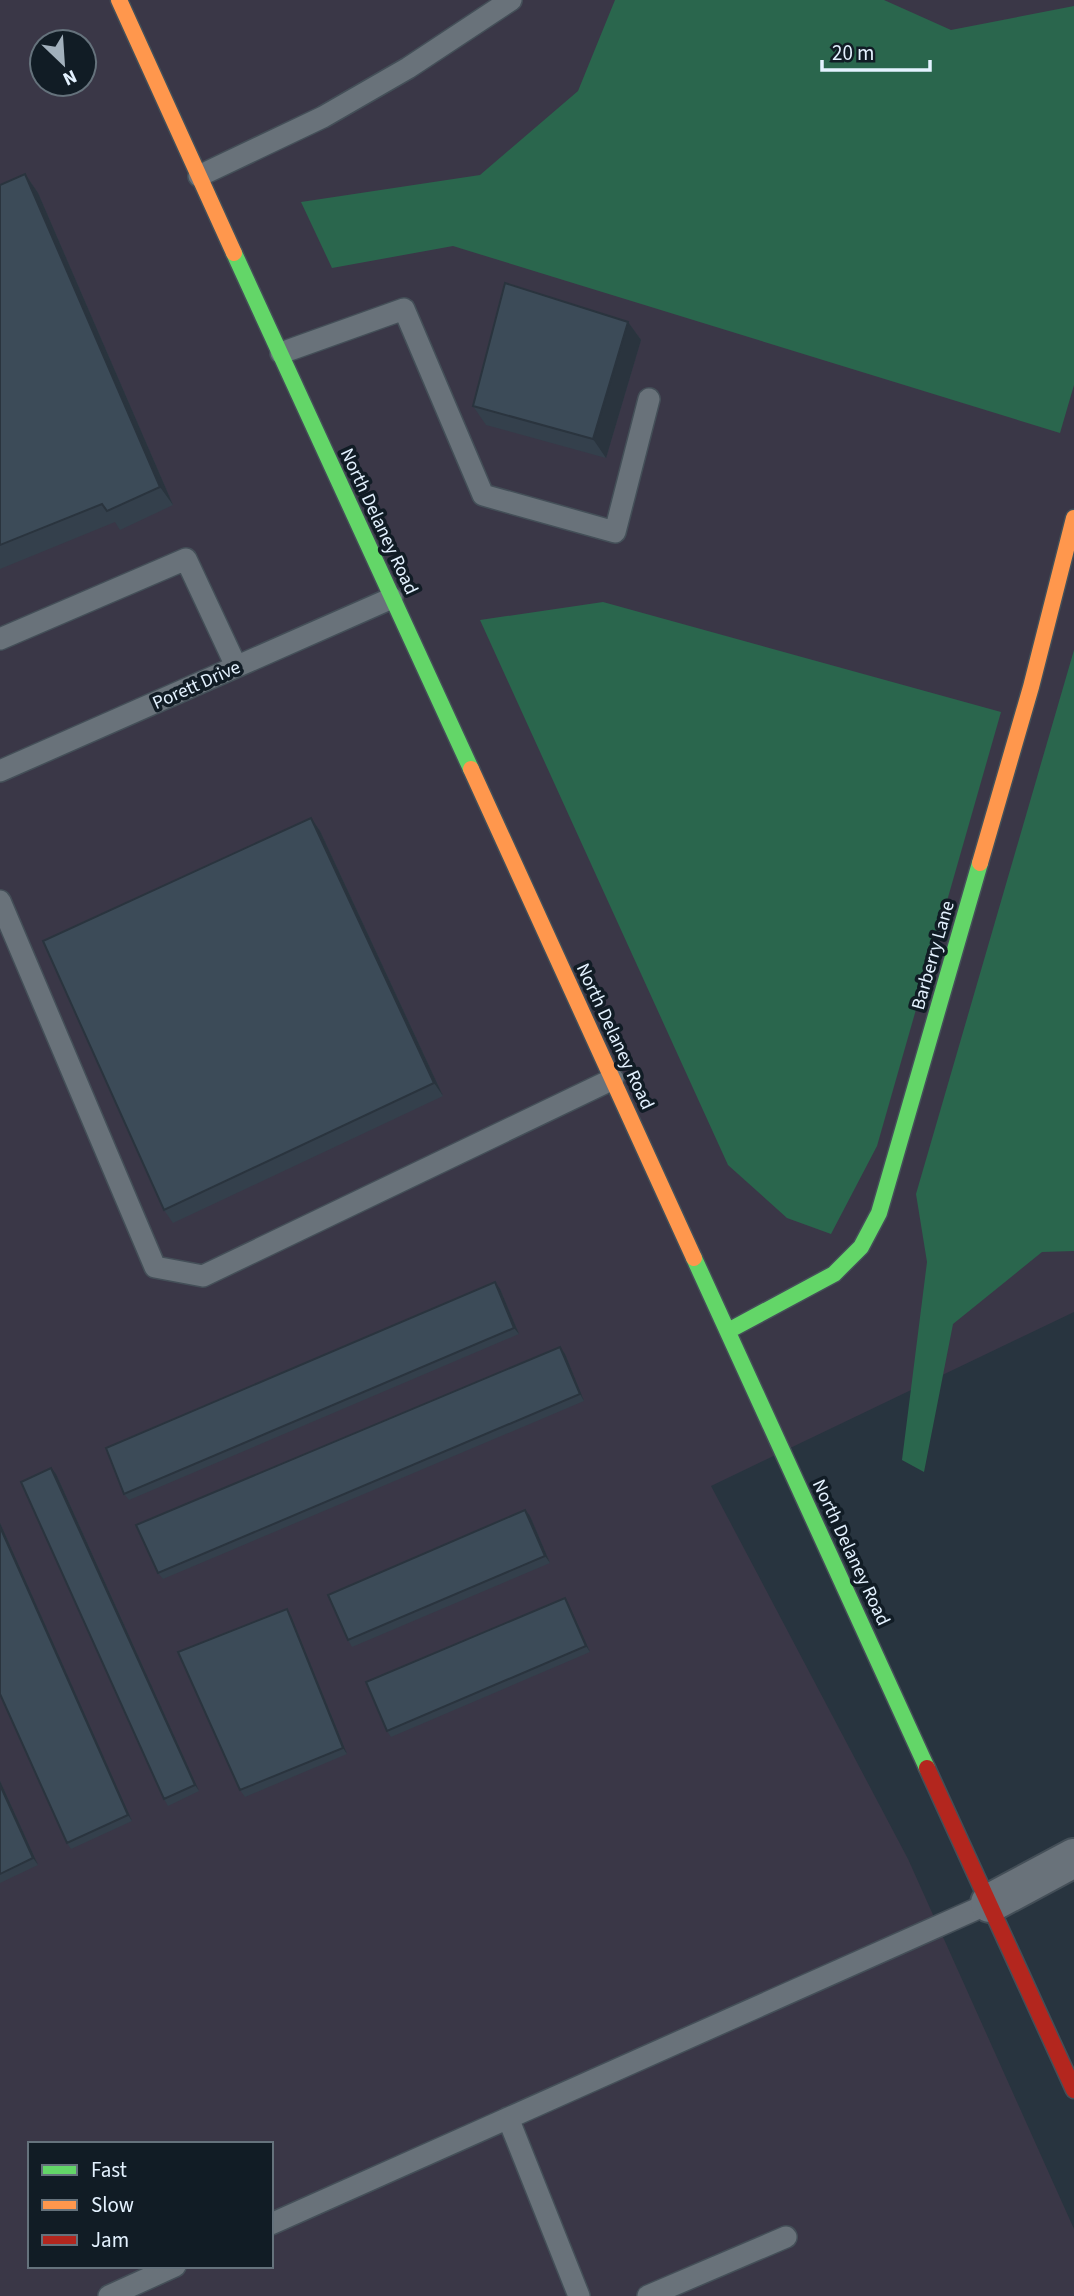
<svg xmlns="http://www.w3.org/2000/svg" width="1074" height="2296" font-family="'Source Sans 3',sans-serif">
  <rect width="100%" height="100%" fill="#28343f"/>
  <path fill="#3a3747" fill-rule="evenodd" d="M0,0h1074v1312l-363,174 197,373 166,370v67h-1074zM42,42h42v42h-42zM30,2144h241v122h-241z"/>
  <path fill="#2a664d" d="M615,0h269l67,30 123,-24v379l-14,48 -607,-187 -121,22 -31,-66 179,-27 98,-84z
    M603,602l398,110 -124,434 -46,88 -44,-16 -59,-53 -248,-545z
    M1074,650v601l-32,1 -89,72 -29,148 -22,-12 25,-198 -11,-68z"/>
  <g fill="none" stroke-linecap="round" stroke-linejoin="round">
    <g stroke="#444f58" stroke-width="24">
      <path id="lane" d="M199,176l124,-59 85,-49 103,-68
        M281,353l123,-44 79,186 132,37 34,-133
        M0,639l186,-80 50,107
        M0,771l392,-173
        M0,901l155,366 48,9 410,-197
        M508,2118l71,178
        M271,2224l719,-321
        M109,2296l66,-30
        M648,2296l138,-59"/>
    </g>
    <g stroke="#444f58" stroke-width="42">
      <path id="street" d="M990,1903l84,-45"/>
    </g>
    <g stroke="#444f58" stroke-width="19">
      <path id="fast" d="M234,253l237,516
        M694,1258l233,510
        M728,1331l106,-57 27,-27 18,-34 101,-350"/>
    </g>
    <g stroke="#444f58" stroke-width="19">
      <path id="slow" d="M119,0l115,253
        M471,769l223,489
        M980,863l51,-176 43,-169"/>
    </g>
    <g stroke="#444f58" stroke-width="19">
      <path id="jam" d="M927,1768l147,322"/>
    </g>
    <use href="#lane" stroke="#69727a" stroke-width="21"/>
    <use href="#street" stroke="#69727a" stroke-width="38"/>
    <use href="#fast" stroke="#63d668" stroke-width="16"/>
    <use href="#slow" stroke="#ff974d" stroke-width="16"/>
    <use href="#jam" stroke="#b3261e" stroke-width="16"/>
  </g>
  <path fill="#34404c" d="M25,174l13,19 135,312 -53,25 -5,-8 -115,47v-384z
    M628,322l13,18 -35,118 -120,-33 -13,-19z
    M311,818l9,13 123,265 -270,127 -9,-13z
    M500,1289l19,45 -390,166 -5,-6z
    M560,1347l5,7 19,47 -421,178 -5,-6z
    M51,1468l5,6 143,317 -31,15 -4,-7z
    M525,1510l5,6 20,47 -198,84 -4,-7z
    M0,1523l132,298 -61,28 -4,-6 -67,-149z
    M569,1605l21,47 -199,85 -4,-6z
    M287,1609l4,7 56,138 -102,43 -5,-7z
    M0,1781l38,84 -38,18z"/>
  <path fill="#2a343e" d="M25,174l13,19 135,312 -13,-18z
    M628,322l13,18 -35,118 -13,-19z
    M311,818l9,13 123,265 -9,-13z
    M495,1282l5,7 19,45 -5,-6z
    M560,1347l5,7 19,47 -4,-7z
    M51,1468l5,6 143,317 -4,-6z
    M525,1510l5,6 20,47 -5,-7z
    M0,1523l132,298 -4,-6 -128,-288z
    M565,1598l4,7 21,47 -4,-6z
    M287,1609l4,7 56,138 -4,-6z
    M0,1781l38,84 -5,-7 -33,-73z"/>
  <path fill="#3c4b58" stroke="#2a343e" stroke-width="2" d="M25,174l135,313 -53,24 -5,-7 -102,41v-360z
    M505,283l123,39 -35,117 -120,-33z
    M311,818l123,265 -270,127 -121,-269z
    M495,1282l19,46 -390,166 -18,-46z
    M560,1347l20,47 -422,179 -22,-48z
    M51,1468l144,317 -31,14 -143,-317z
    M525,1510l20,46 -197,84 -20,-45z
    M0,1527l128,288 -61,28 -67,-149z
    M565,1598l21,48 -199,85 -21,-49z
    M287,1609l56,139 -103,42 -62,-138z
    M0,1785l33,73 -33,16z"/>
  <g text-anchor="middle" stroke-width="7" stroke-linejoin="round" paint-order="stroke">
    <g font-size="19" fill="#e4f2ff" stroke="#111c25">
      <text transform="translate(380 521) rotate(65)" y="7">North Delaney Road</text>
      <text transform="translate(196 684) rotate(-24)" y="7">Porett Drive</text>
      <text transform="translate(932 955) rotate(-74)" y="7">Barberry Lane</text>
      <text transform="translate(616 1036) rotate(65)" y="7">North Delaney Road</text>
      <text transform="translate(852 1552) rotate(65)" y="7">North Delaney Road</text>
    </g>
  </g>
  <rect x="28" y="2142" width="245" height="126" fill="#111c25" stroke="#65727c" stroke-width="2"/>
  <rect x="42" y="2165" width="35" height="10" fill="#63d668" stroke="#65727c" stroke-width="2"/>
  <text x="91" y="2177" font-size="21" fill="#e4f2ff">Fast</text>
  <rect x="42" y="2200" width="35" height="10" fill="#ff974d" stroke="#65727c" stroke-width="2"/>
  <text x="91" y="2212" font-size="21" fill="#e4f2ff">Slow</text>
  <rect x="42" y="2235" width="35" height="10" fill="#b3261e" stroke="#65727c" stroke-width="2"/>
  <text x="91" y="2247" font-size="21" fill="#e4f2ff">Jam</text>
  <g transform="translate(63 63) rotate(155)"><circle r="33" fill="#111c25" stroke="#65727c" stroke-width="2"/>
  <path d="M0-5L12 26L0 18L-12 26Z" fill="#a2b0bc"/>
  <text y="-10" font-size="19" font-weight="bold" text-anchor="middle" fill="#e4f2ff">N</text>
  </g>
  <path d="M822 60v10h108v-10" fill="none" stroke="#e4f2ff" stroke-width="3.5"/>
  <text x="832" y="60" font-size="21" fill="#e4f2ff" stroke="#111c25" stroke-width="5" paint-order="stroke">20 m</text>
</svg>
